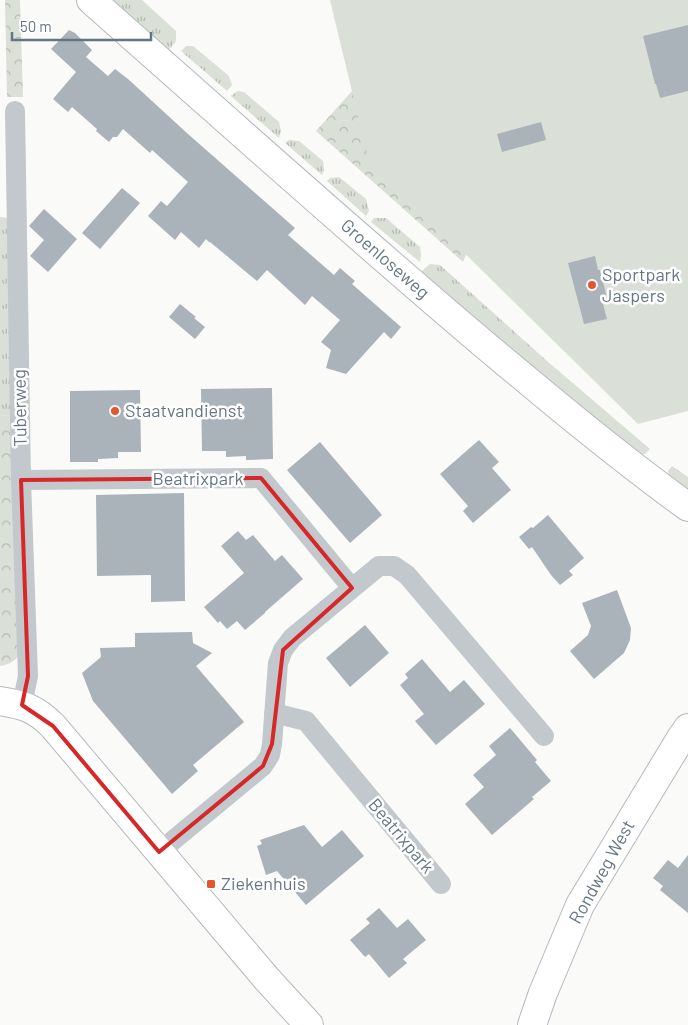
<svg xmlns="http://www.w3.org/2000/svg" width="688" height="1025" font-family="Barlow,sans-serif">
  <defs>
    <pattern id="grass-tufts" width="24" height="20" patternUnits="userSpaceOnUse" patternTransform="scale(1.25)"><rect width="24" height="20" fill="#dadfd7"/><path d="M3 7l-1-3M5 7V3M7 7l1-3M15 17l-1-3M17 17v-4M19 17l1-3" fill="none" stroke="#b4b9b4"/></pattern>
    <pattern id="forest-crowns" width="20" height="18" patternUnits="userSpaceOnUse" patternTransform="scale(1.25)"><rect width="20" height="18" fill="#dadfd7"/><path d="M2 6a3 3 0 1 1 6 0M12 15a3 3 0 1 1 6 0" fill="none" stroke="#b4b9b4"/></pattern>
  </defs>
  <rect width="100%" height="100%" fill="#fafaf8"/>
  <path fill="url(#grass-tufts)" d="M110,0h32l34,31v10l-8,10z
    M186,46h7l36,30 3,9 -5,6 -46,-40z
    M238,91l6,1 35,30 2,9 -2,7 -48,-42z
    M289,140l10,1 24,20 1,9 -2,5 -37,-32z
    M339,177l27,22 3,12 -3,5 -39,-35 3,-3z
    M0,217l10,1 5,196 -15,2z
    M374,218h12l34,29 1,8 -1,7 -49,-40z
    M430,264l10,1 107,96 103,88 -5,5 -9,1 -218,-180 6,-6z
    M672,466l16,11v14l-19,-15 -1,-5z"/>
  <path fill="url(#forest-crowns)" d="M5,0h15l3,97h-16z
    M354,89l117,154 -8,19 -147,-131z
    M15,414l7,239c-7,7 -12,12 -22,13v-250z"/>
  <path fill="#dadfd7" d="M330,0h358v411l-50,13 -270,-266z"/>
  <path fill="#aab3b9" d="M688,25v66l-28,7 -4,-14h-1l-12,-48z
    M69,30l6,3 17,17 -6,7 22,19 7,-7 13,10 60,55 107,94 -7,7 46,40 6,-7 15,13 -3,3 49,43 -10,12 -7,-7 -38,42 -20,-6 5,-18 -10,-8 19,-22 -28,-24 -7,9 -38,-35 -10,11 -47,-39h-1l-3,-3 -7,9 -18,-16 -6,8 -27,-24 13,-15 6,5 21,-24 -36,-32 -2,3 -27,-24 -6,8h-4l-4,5 -13,-11 1,-2 -25,-22 -4,5 -15,-13 23,-27 -25,-23z
    M541,122l5,18 -44,12 -5,-18z
    M122,188l18,15 -40,46 -18,-16z
    M44,209l33,30 -29,33 -18,-16 14,-16 -15,-14z
    M595,256l3,14h2l8,32 -5,2 4,15 -23,5 -16,-61z
    M180,304l16,13 -2,1 11,9 -10,12 -26,-22z
    M272,388l1,71 -27,1v-4l-20,1v-6h-24l-1,-62z
    M140,390l1,62h-23v6l-20,1v3h-28v-71z
    M479,440l20,22 -7,6 19,22 -38,33 -10,-12 5,-5 -28,-32z
    M320,442l62,73 -32,28 -63,-73z
    M184,493l1,108 -34,1v-27l-54,1 -1,-81z
    M548,515l36,43 -15,13 4,4 -13,10 -9,-10 -19,-28 -3,2 -10,-12 12,-10 2,1z
    M238,531l8,9 7,-5 22,26 7,-6 21,24 -38,33v1l-20,17 -8,-9 -10,8 -7,-8 -2,2 -14,-16 40,-34 -23,-27z
    M617,590l14,38 -1,12 -6,13 -30,26 -24,-28 18,-16 3,-9 -9,-23z
    M365,625l24,28 -39,34 -24,-29z
    M192,632l1,11 19,10 -16,13 48,56 -51,43 5,6 -26,23 -79,-93 -11,-28 19,-16 -1,-9 35,-1v-14z
    M422,659l28,33 14,-12 21,24 -49,41 -21,-24 9,-7 -24,-29 8,-7 -3,-4z
    M510,728l27,32 -2,2 16,19 -19,16 2,2 -42,36 -27,-31 19,-17 -11,-12 23,-20 -7,-9z
    M304,825l18,22 20,-17 22,26 -58,49 -29,-34 -11,4 -9,-29 5,-2 -2,-4z
    M688,855v58l-28,-23 3,-4 -10,-8 15,-18 10,8z
    M379,908l18,20 11,-9 18,21 -23,19 4,4 -18,15 -20,-24 -4,3 -15,-17 20,-17 -4,-4z"/>
  <g fill="none" stroke-linecap="round" stroke-linejoin="round">
    <g stroke="#b3babf" stroke-width="30">
      <path id="secondary" d="M0,701c24,4 35,7 53,25l213,252 43,47"/>
    </g>
    <g stroke="#b5babe" stroke-width="30">
      <path id="primary" d="M91,0c129,114 257,229 388,340 68,57 137,115 209,167
        M532,1025l11,-32 37,-88 101,-167 7,-10"/>
    </g>
    <path stroke="#c3c8cc" stroke-width="20" d="M15,111l6,369 7,196 -6,29
      M21,480l240,-2 91,110
      M274,713l32,8 135,163
      M159,852l104,-86 7,-11 2,-11 6,-81 5,-13 9,-12 87,-72h15l13,9 137,161"/>
    <use href="#secondary" stroke="#fff" stroke-width="28"/>
    <use href="#primary" stroke="#fff" stroke-width="28"/>
  </g>
  <path fill="none" stroke="#d62828" stroke-width="4" stroke-linejoin="round" d="M261,478l91,110 -69,62 -11,94 -9,22 -104,86 -106,-126 -31,-21 6,-29 -7,-196z"/>
  <g fill="#e4572e" stroke="#fff" stroke-width="2">
    <circle cx="592" cy="285" r="5"/>
    <circle cx="115" cy="411" r="5"/>
    <rect x="206" y="879" width="10" height="10" rx="2.5"/>
  </g>
  <g text-anchor="middle" stroke-width="5" stroke-linejoin="round" paint-order="stroke">
    <g font-size="18" fill="#657683" stroke="#fff">
      <text transform="translate(385 259) rotate(41)" y="6">Groenloseweg</text>
      <text transform="translate(20 408) rotate(-91)" y="6">Tuberweg</text>
      <text x="198" y="485">Beatrixpark</text>
      <text transform="translate(401 836) rotate(50)" y="6">Beatrixpark</text>
      <text transform="translate(602 872) rotate(-61)" y="6">Rondweg West</text>
    </g>
    <g font-size="18" fill="#657683" stroke="#fff" text-anchor="start">
      <text x="602" y="281">Sportpark<tspan x="602" dy="21">Jaspers</tspan></text>
      <text x="125" y="417">Staatvandienst</text>
      <text x="221" y="890">Ziekenhuis</text>
    </g>
  </g>
  <path d="M12 32v8h139v-8" fill="none" stroke="#657683" stroke-width="2.5"/>
  <text x="20" y="32" font-size="15" fill="#657683" stroke="#ffffff" stroke-width="4" paint-order="stroke">50 m</text>
</svg>
